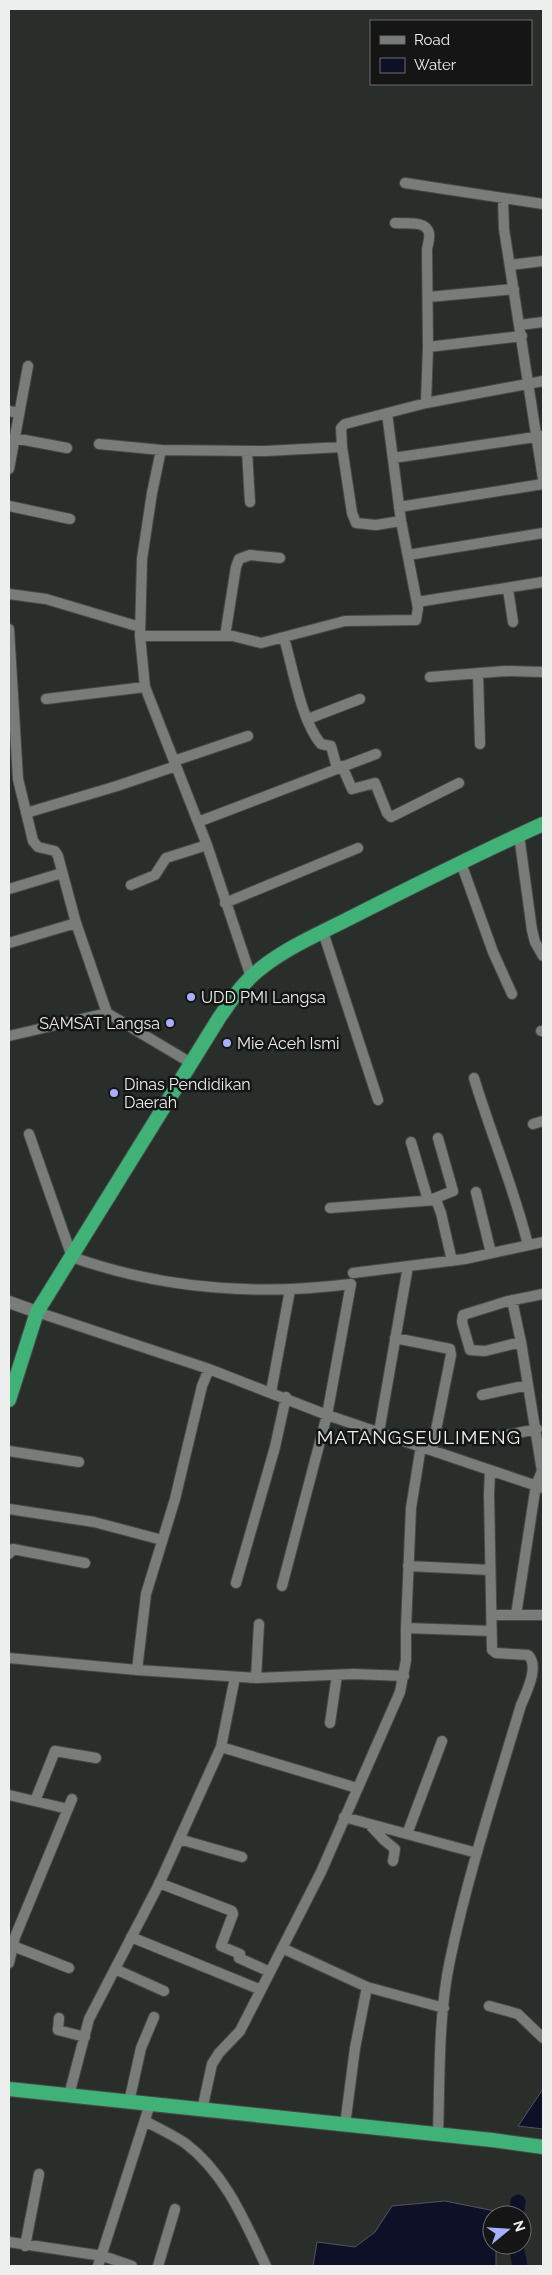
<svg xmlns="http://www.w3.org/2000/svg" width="552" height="2275" font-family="Raleway,sans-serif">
  <rect width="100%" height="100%" fill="#2a2e2b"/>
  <path fill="#0e1027" stroke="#515362" d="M543,2089v40l-25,-3z
    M445,2201l50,10v4h-3v30h4v21h-183l4,-24 38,5 20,-15 17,-26z"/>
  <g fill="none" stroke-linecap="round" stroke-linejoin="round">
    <path stroke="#0e1027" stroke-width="15" d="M516,2215l2,-13
      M516,2245l4,21"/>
    <g stroke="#464a47" stroke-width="12">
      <path id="minor" d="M405,183l138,21
        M503,199l1,30 39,250
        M395,223c10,1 31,-3 34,10 1,4 -1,11 -2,16l1,98 -2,56
        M510,265l33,-4
        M429,297l85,-8
        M520,325l23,-3
        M428,347l94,-11
        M9,411l10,2
        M14,438l53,10
        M99,444l62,6 105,1 76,-4 -1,-19 4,-4 81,-21 117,-22
        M342,447l10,66 4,10 20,2 25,-4
        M161,450l-9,43 -10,66 -2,77 5,51 62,158 44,132
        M247,451l3,51
        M393,458l149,-22
        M9,469l19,-103
        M9,506l61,13
        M399,507l144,-23
        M408,555l135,-22
        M508,589l5,33
        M9,594l37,5 94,28
        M417,602l126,-20
        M9,629l9,150 15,62 5,6 17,4 3,5 18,67 31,90 84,50
        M140,636h93l28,7 84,-22 71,-1 2,-12 -17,-87 -14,-108
        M225,636l11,-69 3,-8 11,-4 30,3
        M284,638c9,30 17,83 37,106l10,2 6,22
        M478,673l2,71
        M430,677l75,-6 38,1
        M46,699l99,-12
        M308,719l52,-20
        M174,761l74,-25
        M342,766l10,23 23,-6 12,30 4,4 68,-34
        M26,813l91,-27 59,-20
        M198,822l178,-68
        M519,835l13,95 3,12 8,14
        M461,863l32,89 19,42
        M131,885l24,-10 11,-17 41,-13
        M9,889l53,-16
        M225,903l133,-55
        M323,932l55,168
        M9,943l67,-20
        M541,1031h2
        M9,1036l98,-23
        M474,1078c17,56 40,110 54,167
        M533,1124l10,-3
        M29,1134l43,123c90,32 184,39 279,27l-24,131 -45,171
        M411,1142l17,58
        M476,1192l15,61
        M433,1199l20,-8 -15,-53
        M330,1208l106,-8 5,13 11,48
        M353,1273l112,-14 78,-17
        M512,1300l9,42 -36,9 -15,-1 -8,-28 1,-7 45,-14 35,-7
        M37,1312l172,57 118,46 216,73
        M395,1338l55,11 1,6 -19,95
        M271,1392l19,-102
        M482,1395l46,-10
        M379,1432l29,-166
        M487,1439l50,-10
        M9,1451l70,11
        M9,1509l85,13 68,18
        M9,1554l4,-5 72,14
        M408,1566l82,4
        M236,1583l39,-136 11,-50
        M492,1615h51
        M516,1615l20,-130 6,-14 -21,-129
        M406,1628l85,3
        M9,1658l128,12 119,8 98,-4 50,2
        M137,1670l9,-76 29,-95 27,-113 7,-17
        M256,1678l3,-54
        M330,1723l7,-48
        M221,1747l136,41
        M9,1795l59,14
        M35,1801l20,-50 41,7
        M344,1817l133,36
        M369,1824l15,16 11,9 -2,12
        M407,1834l35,-93
        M179,1839l63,18
        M159,1883l73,28 1,3 -12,32 19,8 -1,4 31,14
        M131,1937l130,53
        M13,1946l56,22
        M282,1948l85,39 77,21
        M9,1963l6,-26 57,-138
        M115,1969l49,22
        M489,2006l29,8 25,24
        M59,2018l-1,12 27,7
        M69,2095l20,-76 70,-135 62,-137 14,-70
        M129,2102l12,-54 13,-31
        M202,2110l10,-46 7,-11 21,-22 81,-159 79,-180 6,-32v-32l5,-120 10,-62
        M145,2121c13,7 28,14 40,22 41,31 60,79 81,123
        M345,2125l10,-77 12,-61
        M438,2134c2,-57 0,-117 12,-174 18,-86 46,-171 71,-255 5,-12 19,-39 7,-50l-32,-2 -4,-3 -3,-156 1,-23
        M9,2242l94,14 29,10
        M25,2246l14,-72
        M98,2266l52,-162
        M158,2266l17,-57"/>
    </g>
    <g stroke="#464a47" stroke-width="14">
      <path id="tertiary" d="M9,1302l28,10"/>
    </g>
    <g stroke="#464a47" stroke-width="16">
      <path id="trunk" d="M9,1400l28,-88 182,-294c12,-17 24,-36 41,-49 27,-22 61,-36 92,-52 63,-32 127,-64 191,-93
        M9,2089l483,51 51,7"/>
    </g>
    <use href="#minor" stroke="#787d7a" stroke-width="10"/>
    <use href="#tertiary" stroke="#787d7a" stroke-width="12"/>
    <use href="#trunk" stroke="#40b278" stroke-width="14"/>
  </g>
  <g fill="#a8b0fc" stroke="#141514" stroke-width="2">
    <circle cx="191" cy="997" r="5"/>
    <circle cx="170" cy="1023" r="5"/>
    <circle cx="227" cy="1043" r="5"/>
    <circle cx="114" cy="1093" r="5"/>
  </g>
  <g text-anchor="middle" stroke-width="5" stroke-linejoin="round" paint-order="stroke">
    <g font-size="16" fill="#ecefed" stroke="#141514" text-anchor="start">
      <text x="201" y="1003">UDD PMI Langsa</text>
      <text x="160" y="1029" text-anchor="end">SAMSAT Langsa</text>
      <text x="237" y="1049">Mie Aceh Ismi</text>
      <text x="124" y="1090">Dinas Pendidikan<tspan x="124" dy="18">Daerah</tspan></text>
    </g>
    <g font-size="19" letter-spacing="1" fill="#ecefed" stroke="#141514">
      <text x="419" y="1444">MATANGSEULIMENG</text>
    </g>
  </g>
  <rect width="552" height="2275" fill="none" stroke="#ecefed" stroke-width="20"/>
  <rect x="370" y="20" width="162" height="65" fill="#141514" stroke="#6a6c6b"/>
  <rect x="380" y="36" width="25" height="8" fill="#787d7a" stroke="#6a6c6b"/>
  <text x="414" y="45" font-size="15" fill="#ecefed">Road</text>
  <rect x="380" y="58" width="25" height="15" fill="#0e1027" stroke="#6a6c6b"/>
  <text x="414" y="70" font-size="15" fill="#ecefed">Water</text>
  <g transform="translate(507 2230) rotate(72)"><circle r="24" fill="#141514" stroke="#6a6c6b"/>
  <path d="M0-4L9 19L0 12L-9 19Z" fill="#a8b0fc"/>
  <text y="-8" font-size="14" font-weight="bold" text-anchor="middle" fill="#ecefed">N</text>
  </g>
</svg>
